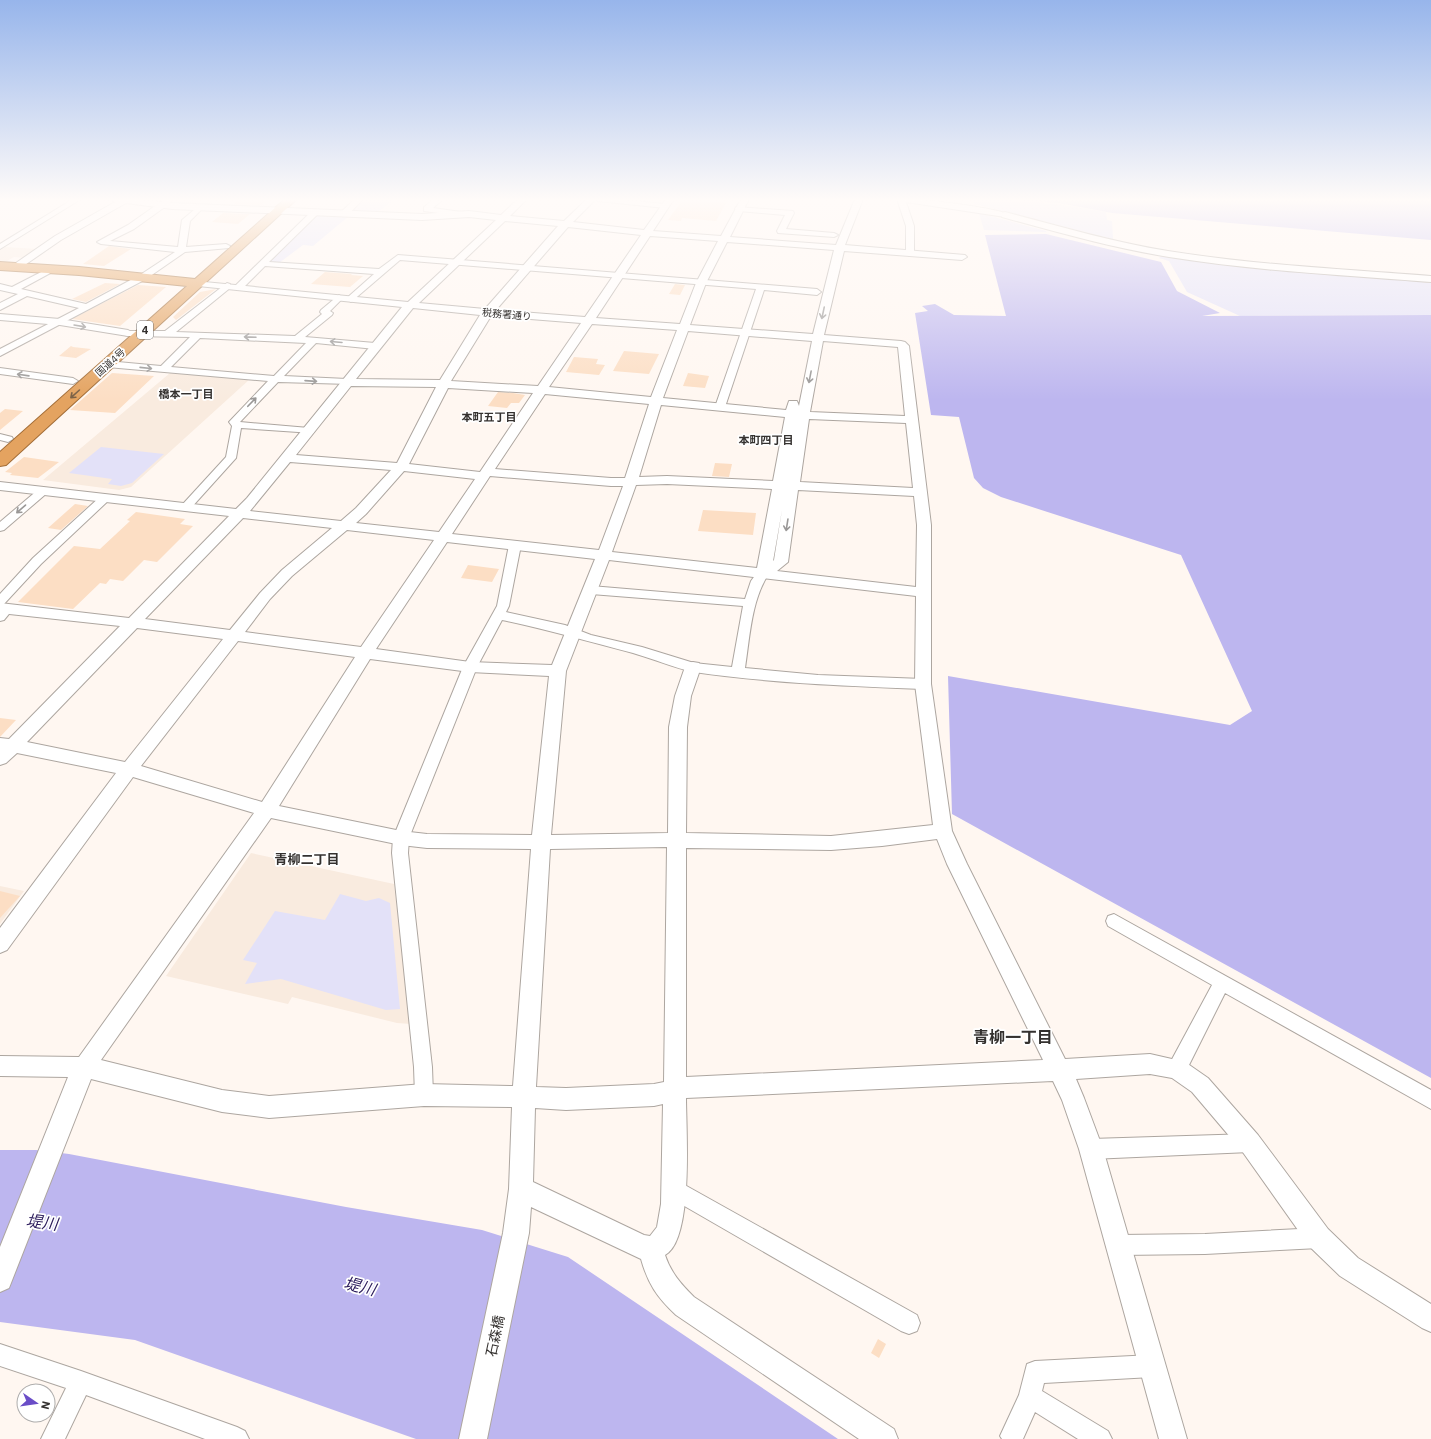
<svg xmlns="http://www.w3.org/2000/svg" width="1431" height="1439" font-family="'IBM Plex Sans','Noto Sans JP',sans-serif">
  <rect width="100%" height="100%" fill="#fff7f1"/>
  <path fill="#f9ebdf" d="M5,247l32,2 -12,9 -11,-1 -7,4h-7v-12z
    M170,373l80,6 -119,108 -12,3 -76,-10z
    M251,853l143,31 17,140 -14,-1 -105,-26 -4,7 -122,-28z
    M0,886l24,5 -24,33z"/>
  <path fill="#e3e1f8" d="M363,199h33l-20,14 -26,-1z
    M973,199c46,0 89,5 133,13l1,8 5,1 1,18 -138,-35z
    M979,213l67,18v1l-62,-2z
    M324,214l25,2 -36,30 -10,-1 -24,18h-6l-2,-2 45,-45z
    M1161,256l64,8 206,19v32l-191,1 -53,-24 -18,-31 -10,-3z
    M101,447l63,7 -32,29 -11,3 -13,-2 4,-5 -43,-6z
    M340,894l26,7 13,-3 11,5 10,106 -14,1 -105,-31 -36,5 12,-21 -14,-3 32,-49 50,9z"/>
  <path fill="#bdb6ef" d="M1007,199h424v41l-319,-27 -53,-10z
    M1046,234l115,28 16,29 43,22 -18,3 229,-1v763l-479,-264 -4,-138 282,49 22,-14 -71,-156 -180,-58 -18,-9 -9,-10 -15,-61 -28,-2 -16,-102 13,-2 -6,-5 13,-2 19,11 52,1 -21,-81z
    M0,1150h36l33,4 277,53 136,23 86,27 270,182h-422l-281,-99 -135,-18z"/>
  <path fill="#fcdec4" d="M240,199h28l-8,6 -26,-1z
    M683,199h23l-2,2 22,2 -10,18 -34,-3 -1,3 -13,-1z
    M223,213l27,1 -12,10 -26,-2z
    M109,246l22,3 -27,17 -21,-2z
    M325,272l27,2 -1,1 12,1 -13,11 -39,-3z
    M105,283l15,1 -34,18 -14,-3z
    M675,284l10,1 -5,10 -11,-1z
    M138,285l28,2 -46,39 -48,-7z
    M216,289l-40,31 -3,-3 27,-25z
    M71,346l2,1 18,2 -15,9 -17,-2z
    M624,351l35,3 -10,20 -36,-3z
    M574,357l24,2 -2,5 9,1 -6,10 -33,-3z
    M112,373l42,3 -39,37 -45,-3z
    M688,373l21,3 -4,12 -22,-2z
    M498,392l15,1 12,2 -6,8h-8l-4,5 -19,-2z
    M5,409l18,2 -23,19v-17z
    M24,457l35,5 -21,16 -28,-3 2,-2 -7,-1z
    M715,463l17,1 -3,13 -17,-1z
    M75,504l13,2 -27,24 -13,-2z
    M703,510l53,3 -3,22 -55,-4z
    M136,512l49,7 -5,5 13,2 -36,36 -13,-2 -21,21 -13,-2 -4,5 -6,-1 -27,26 -55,-7 56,-56 26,3 30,-28 -3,-1z
    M468,565l31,4 -7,13 -31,-4z
    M0,718l16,2 -16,17z
    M0,891l20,5 -20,22z
    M878,1339l8,5 -7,14 -8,-5z"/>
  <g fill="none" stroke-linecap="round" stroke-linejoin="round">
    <g stroke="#ada6a0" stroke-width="2">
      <path id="minor" d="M73,199h8l-81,50v-5z
        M165,199h7l-3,5 -35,25 -24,12 68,6 4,-27 18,-15 4,2 -14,14 -4,26 40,-3 4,2 -1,2 -44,4 -39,27 -146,77v-7l79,-41 -52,-12 -27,14v-7l18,-9 -18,-4v-6l12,3 39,-20h3v4l-33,18 65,15 54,-29 35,-23 -74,-8 -4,-2 31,-17z
        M355,199h8l-16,17h-6v-4z
        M434,199l7,2 -8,7 28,4 4,2 -4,2 -37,-5v-4z
        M594,199h21l50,5 4,2 -4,2 -67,-7z
        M897,199c13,-2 104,9 112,16l-4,2 -99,-15 8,24v28l-4,2 -4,-2v-28z
        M736,207l57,4 1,2 -8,16 48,4 4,2 -4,2 -56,-4 -1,-2 8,-16 -46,-4 -4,-2z
        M313,210l7,2 -51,50 110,7 19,-14 419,34 4,3 -4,3 -53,-5 -39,117 -5,3 -5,-3 41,-118 -356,-29 -49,42 -4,-3 1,-2 26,-23 -109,-8 -23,23h-6v-4z
        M227,283l3,1v4l-54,44 119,4 27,-22 -2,-2 1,-2 18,-15 4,3 -13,13 3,2 -1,2 -27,22 70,6 5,3 -5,3 -59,-6 -32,33 63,3 3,1 2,2 -2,2 -72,-2 -38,40 69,6 5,3 -1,2 -72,-5 -5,30 -46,51h-8l-2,-2 2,-2 44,-48 6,-31 -3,-4 39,-41 -161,-14 -5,-3 5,-3 54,5 29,-29 -62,-1 -3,-1v-4h40zM200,338l106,5 -32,33 -103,-9z
        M0,368l73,10 5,3 -5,3 -73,-10z
        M0,434l12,3 1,2 -5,3 -8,-2z
        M43,488l4,1 2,2 -2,2 -43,37 -4,1v-9l39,-33z
        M105,495l4,1 2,2 -2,2 -68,64 -37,40 -4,1v-11l33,-36 68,-62z
        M515,541l6,4 -12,61 -3,6 59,13 26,10 51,12 52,16 38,4 11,-61 -152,-12 -6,-4 6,-4 154,13 6,-18 8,-11 4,-1 6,4c-18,28 -19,63 -24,95l73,7 105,4 5,2 2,3 -2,3 -5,2c-76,-3 -153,-6 -229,-17 -20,-4 -40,-13 -61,-19 -43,-11 -87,-24 -131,-33l-25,47 -68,171 -1,15 24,214 1,28 -2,6 -7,3 -7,-3 -2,-6 -1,-28 -22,-214 1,-15 70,-171 34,-61 12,-61z
        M7,605l6,4 -9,11 -4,1v-12z
        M1114,914l317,176v19l-206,-116 -41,82 -7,3 -7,-3 -2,-6 2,-6 42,-78 -104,-59 -2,-5 2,-5z
        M1250,1134l7,2 3,7 -3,7 -7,2 -159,7 -7,-3 -3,-7 3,-7 7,-3z
        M674,1179l243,136 3,8 -3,8 -8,3 -8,-3 -234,-135 -3,-7 3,-7z
        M1319,1228l7,3 3,7 -3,7 -7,3 -114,6 -86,1 -7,-3 -3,-7 3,-7 7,-3 86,-1z
        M0,1344l81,27 156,56 8,4 4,8h-44l-119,-44 -21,44h-24l25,-51 -66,-22z
        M1152,1355l8,3 3,8 -3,8 -8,3 -108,6 -2,8 66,40 4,8h-34l-43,-27 -12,27h-21l-2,-3 19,-41 8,-31 8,-3z"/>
    </g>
    <g stroke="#ada6a0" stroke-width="2">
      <path id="tertiary" d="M108,199h23l41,4 250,11 47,-3 32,4 17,-16h9l-17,17 54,5 23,-22h9l-23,23 71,8 22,-31h8l-21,32 68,5 20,-37h8l-19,38 106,8 19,-46h8l-18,46 120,10 2,2 -5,3 -118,-9 -20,84 77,6 4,1 4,4 22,179v159l21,147 15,33 98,195 85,-5 35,8 23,16 50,57 70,94 30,29 73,46v28l-9,-4 -82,-52 -30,-29 -68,-96 -50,-59 -20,-14 -22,-4 -74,5 8,19 19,51 84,290h-28l-80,-290 -17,-49 -9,-19 -367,17c0,31 8,142 -21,157 6,18 16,29 29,42l200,132 4,10h-39l-183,-124c-19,-18 -28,-31 -35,-56l-110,-52 -2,26 -42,206h-28l44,-206 6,-44 3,-82 -88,-1 -155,12 -47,-6 -131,-33 -82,209 -9,4v-45l68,-170 -68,-1v-20l79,1 175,-244 -121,-36 -126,173 -7,3v-25l116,-155 -99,-20 -11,10 -6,2v-27l9,1 111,-113 -120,-13v-10l129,15 100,-102 -229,-26v-8l236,27 11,-11 155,-191 -204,-21 -4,-1 -1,-2 1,-2 214,21 88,-82 -27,-3 -47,3 -250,-11 -46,-6 -65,37 -42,29h-6l-2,-2 2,-2 42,-29 60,-34zM505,221l53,5 -73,83 -66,-6zM568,227l73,8 -56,82 -89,-7zM650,236l68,5 -22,42 -16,41 -84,-6zM727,242l107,8 -21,84 -123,-9 16,-42zM413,308l67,7 -40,65 -84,-1zM491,316l90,7 -43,63 -87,-5zM592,324l85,6 -26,67 -102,-10zM688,331l124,10 -13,65 -2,-5h-8l-3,9 -123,-12zM823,341l75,6 7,69 -95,-4zM351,386l85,1 -39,76 -101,-8zM448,388l85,5 -53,79 -71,-8zM545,394l104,10 -24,74h-14l-116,-9zM661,405l124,12 -12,64 -106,-5 -28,1zM809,419l97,4 7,65 -113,-6zM290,462l101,8 -35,38 -15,13 -91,-10zM404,471l71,8 -36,53 -83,-9 10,-9zM490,476l121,10h12l-24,64 -147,-16zM667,484l105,5 -15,79 -145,-16 24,-67zM798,490l116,6 3,29 -1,62 -139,-16 11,-9zM782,510l-8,50 -1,1zM243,518l89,10 -50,42 -22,23 -30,37 -85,-11zM347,530l87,10 -73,107 -116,-15 25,-33 22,-23zM447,542l148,17 -43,106 -82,-3 -94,-13zM609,560l307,36 -1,88 18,141 -102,11 -145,-3 1,-106 4,-31 10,-29 -2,-4 -6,-1 -6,1 -2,4 -10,29 -6,31 -1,106 -117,2 15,-164zM137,628l86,11 -98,123 -98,-20zM238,641l117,16 -93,145 -121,-36zM370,659l100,13 79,4 -17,159 -105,-1 -26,-3 -122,-25zM271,818l130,27 26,3 104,1 -18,237 -89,-2 -155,12 -47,-6 -121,-30zM937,839l10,25 96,196 -357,17v-229l145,2 51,-4zM667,847l-3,235 -10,2 -88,4 -30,-1 14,-238zM663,1104l-2,100 -4,23 -7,9 -6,-1 -111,-53 2,-74 31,2 88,-4z
        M1005,212c54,14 108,30 163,39 87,14 175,18 263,25v6c-87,-7 -175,-11 -262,-25 -56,-9 -112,-25 -167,-40v-4z
        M0,314l60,5 68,11 5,3 -5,3 -68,-11 -60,-5z"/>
    </g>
    <g stroke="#a26c36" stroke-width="2">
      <path id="trunk" d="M285,199h12l-291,266 -6,1v-14l187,-166 -108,-11 -79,-5v-8l79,5 116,12z"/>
    </g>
    <use href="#minor" fill="#fff" fill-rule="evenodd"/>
    <use href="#tertiary" fill="#fff" fill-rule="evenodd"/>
    <use href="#trunk" fill="#e4a360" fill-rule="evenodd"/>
  </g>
  <defs><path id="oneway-shaft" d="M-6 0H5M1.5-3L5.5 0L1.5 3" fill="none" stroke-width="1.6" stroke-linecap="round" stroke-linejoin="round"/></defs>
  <g stroke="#9a9897">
    <use href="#oneway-shaft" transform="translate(823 313) rotate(102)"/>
    <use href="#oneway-shaft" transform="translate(80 326) rotate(10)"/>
    <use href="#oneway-shaft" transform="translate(250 337) rotate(-178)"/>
    <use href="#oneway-shaft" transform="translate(336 342) rotate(-175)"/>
    <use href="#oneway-shaft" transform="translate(146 368) rotate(6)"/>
    <use href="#oneway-shaft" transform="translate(23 375) rotate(-172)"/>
    <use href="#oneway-shaft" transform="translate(810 377) rotate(101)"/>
    <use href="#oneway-shaft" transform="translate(311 381) rotate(4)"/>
    <use href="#oneway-shaft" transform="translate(252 402) rotate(-46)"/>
    <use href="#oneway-shaft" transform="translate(21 509) rotate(139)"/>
    <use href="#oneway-shaft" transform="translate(787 525) rotate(99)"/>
  </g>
  <use stroke="#7a5f43" href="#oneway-shaft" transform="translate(75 394) rotate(138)"/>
  <linearGradient id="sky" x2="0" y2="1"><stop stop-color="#97b5eb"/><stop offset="0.5" stop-color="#fffbf9"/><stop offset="1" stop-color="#fffbf9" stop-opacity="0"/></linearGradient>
  <rect width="1431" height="400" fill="url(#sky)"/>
  <g text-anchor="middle" stroke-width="3.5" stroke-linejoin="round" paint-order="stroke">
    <g font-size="10" fill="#34312f" stroke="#fff">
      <text transform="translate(507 314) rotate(5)" y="4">税務署通り</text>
      <text transform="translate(110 362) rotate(-42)" y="4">国道4号</text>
    </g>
    <rect fill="#fff" stroke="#716f6d" stroke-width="1" x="137" y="321" width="16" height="18" rx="3"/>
    <g font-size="11" font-weight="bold" fill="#34312f">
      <text x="145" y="334">4</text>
    </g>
    <g font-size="11" font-weight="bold" fill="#34312f" stroke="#fff">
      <text x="186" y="398">橋本一丁目</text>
      <text x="489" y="421">本町五丁目</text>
      <text x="766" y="444">本町四丁目</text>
    </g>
    <g font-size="13" font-weight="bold" fill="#34312f" stroke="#fff">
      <text x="307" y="864">青柳二丁目</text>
    </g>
    <g font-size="14" fill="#34312f" stroke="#fff">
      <text transform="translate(495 1336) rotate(-78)" y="5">石森橋</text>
    </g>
    <g font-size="16" font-weight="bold" fill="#34312f" stroke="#fff">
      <text x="1013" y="1043">青柳一丁目</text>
    </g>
    <g font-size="16" font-style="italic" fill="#2b1b5b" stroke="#fff">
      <text transform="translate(42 1222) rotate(7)" y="6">堤川</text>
      <text transform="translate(360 1286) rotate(14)" y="6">堤川</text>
    </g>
  </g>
  <g transform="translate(36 1403) rotate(103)"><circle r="19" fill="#ffffff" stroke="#aeadac"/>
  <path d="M0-3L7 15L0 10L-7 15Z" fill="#6a4dc7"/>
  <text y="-6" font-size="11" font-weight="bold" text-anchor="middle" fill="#34312f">N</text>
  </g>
</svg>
